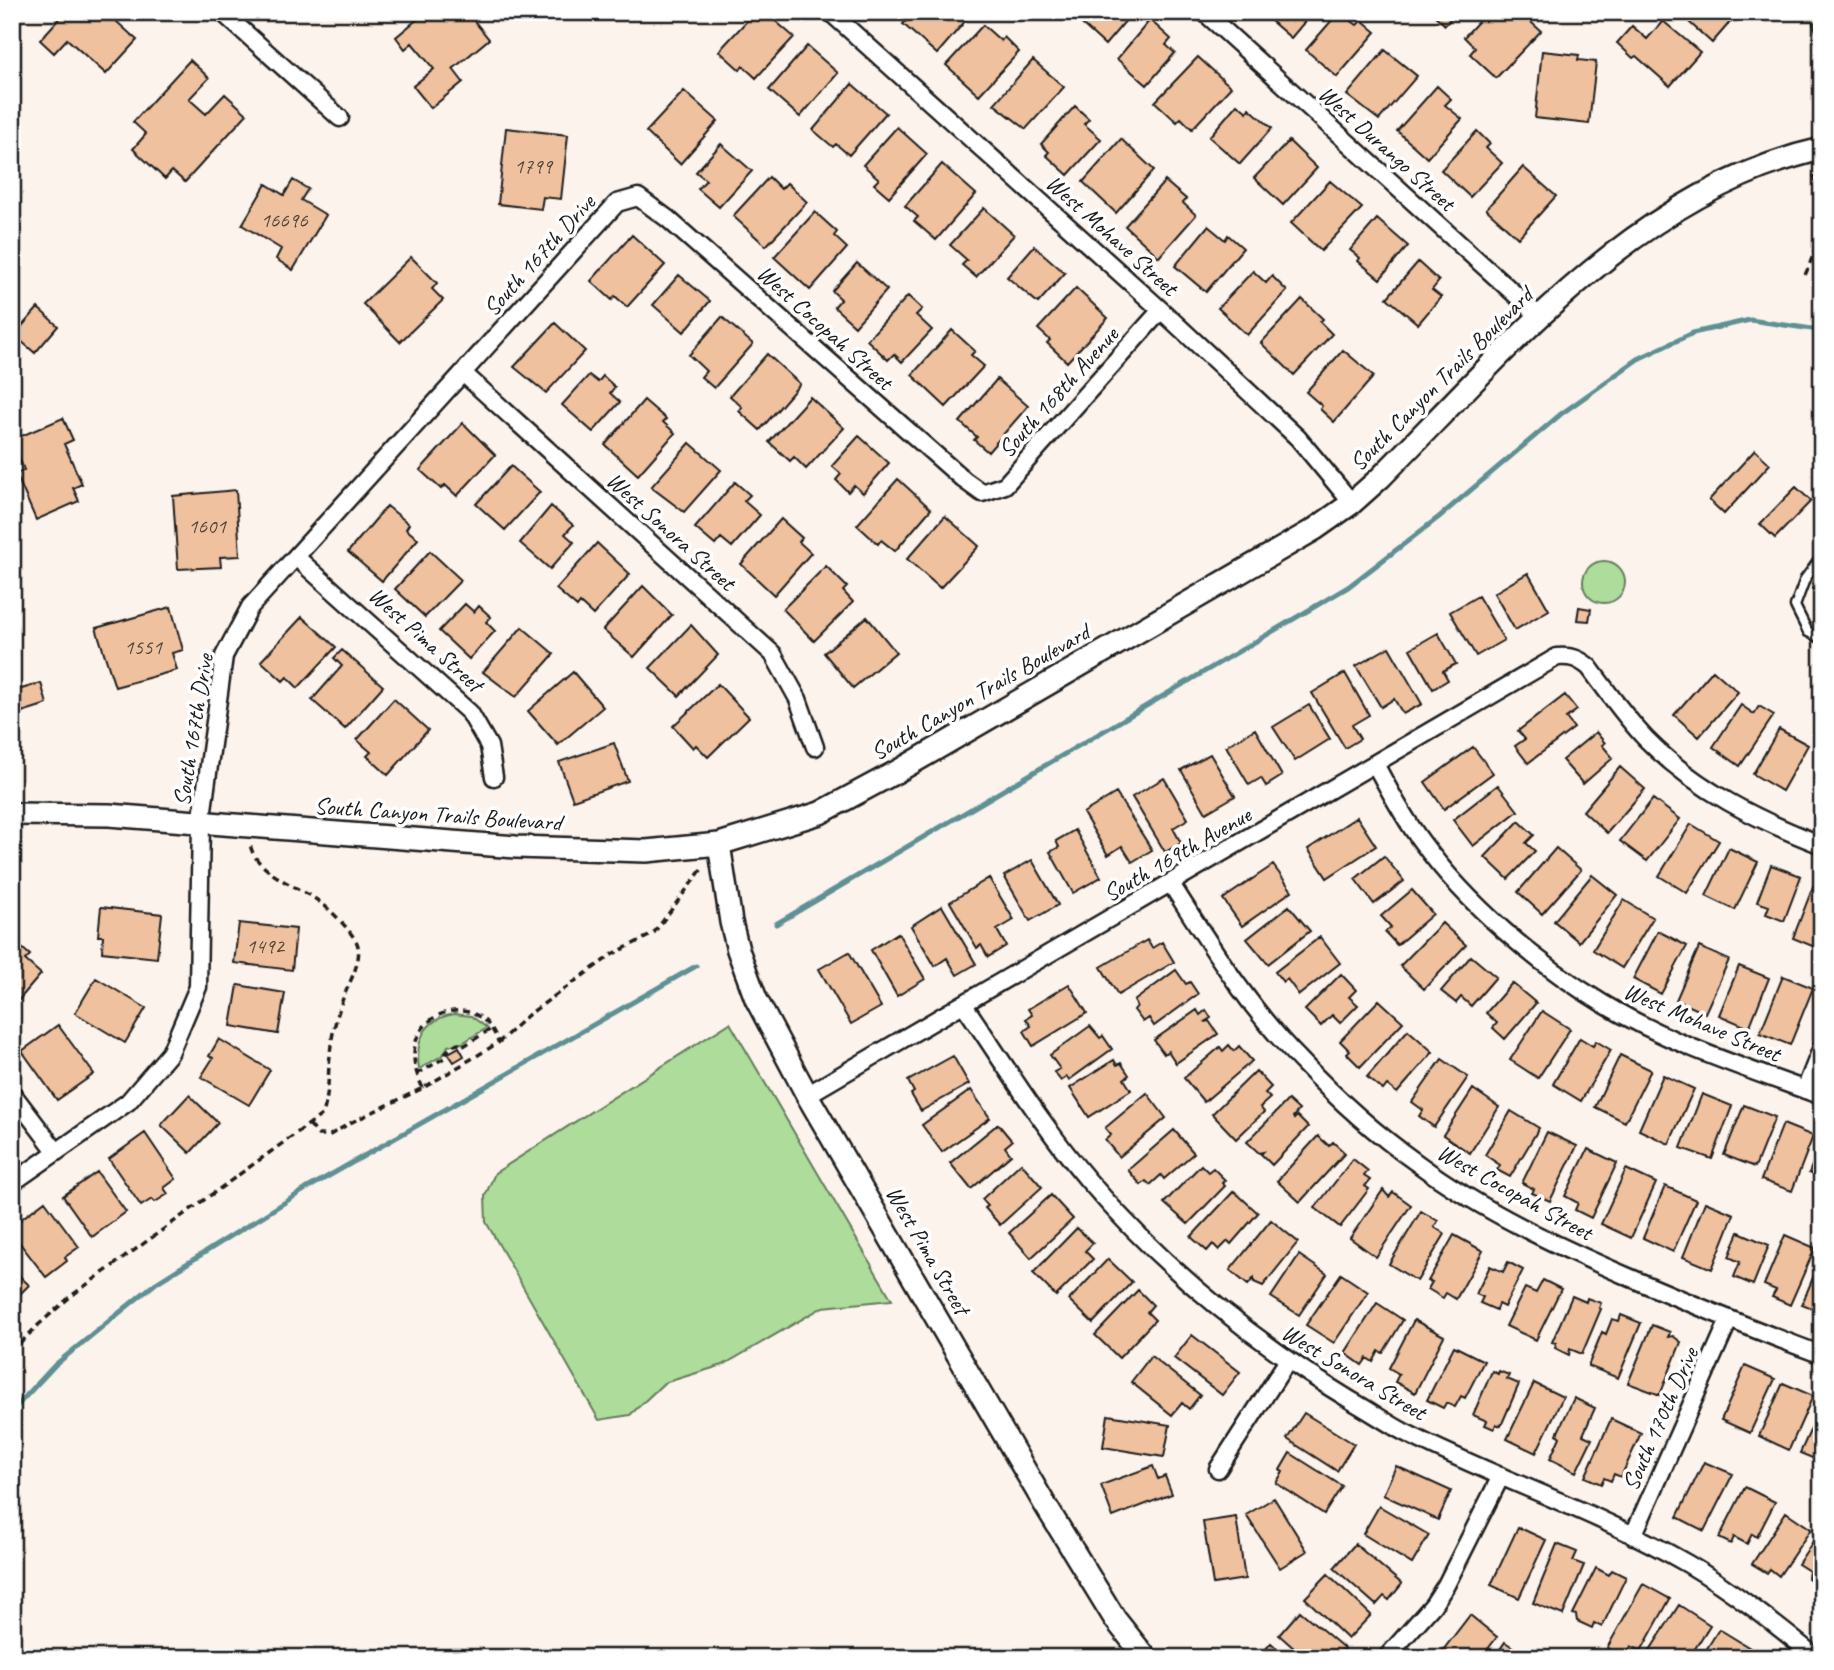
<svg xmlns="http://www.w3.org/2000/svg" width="1834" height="1670" font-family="Caveat,sans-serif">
  <rect width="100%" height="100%" fill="#fcf3ec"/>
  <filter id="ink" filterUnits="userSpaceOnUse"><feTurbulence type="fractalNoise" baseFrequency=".0143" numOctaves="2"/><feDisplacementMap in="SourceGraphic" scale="14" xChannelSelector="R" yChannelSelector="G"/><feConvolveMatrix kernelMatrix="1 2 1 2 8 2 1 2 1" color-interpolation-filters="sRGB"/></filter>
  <g filter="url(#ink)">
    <path fill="#addc9b" stroke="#647c5c" stroke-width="2" d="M1583 582a21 21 0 1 1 42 0a21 21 0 1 1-42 0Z
      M454,1014l17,2 16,12 -25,15 -14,3 -5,9 -24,14c-4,-28 5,-50 35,-55z
      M730,1023l162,277 -69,7 -100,58 -59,18 -34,32 -31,5 -113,-198 -1,-26 10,-23z"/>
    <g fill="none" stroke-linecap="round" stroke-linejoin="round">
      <path stroke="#5f9094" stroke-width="5" d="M776,924l572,-337 91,-70 122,-103 77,-55 55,-26 57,-13 69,10 3,2
        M12,1411l43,-46 101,-82 150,-94 390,-223"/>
    </g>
    <path fill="#efc19e" stroke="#1c1c1c" stroke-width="2" d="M65,12h48l6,6 -3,3 21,19 -31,34 -39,-35 -13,14 -14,-13z
      M426,12h41l22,27 -36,30 10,13 -32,26 -18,-22 21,-17 -22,-26 -7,6 -9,-12z
      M755,12h10l29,25 -38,41 -13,-12 -3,4 -21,-19z
      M914,12h59l-36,42 -34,-30z
      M1078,12h55l-28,33 -31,-28z
      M1276,12h37l-22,26 -21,-18z
      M1339,12l18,13 5,-5 14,12 -39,45 -31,-27z
      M1431,12h26l-12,13z
      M1487,12h25l7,7 4,-4 18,16 -45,47 -26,-24 5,-6 -11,-11z
      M1678,12h50l-3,4 6,5 -19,22z
      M1150,20l21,19 -5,6 9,8 -28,32 -30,-26z
      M1822,20v27l-9,-24z
      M1663,21l37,31 -30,34 -34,-30 -3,2 -16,-15 15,-17 15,13z
      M983,25l18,16 3,-4 15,15 -40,43 -33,-30z
      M807,46l31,27 -38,44 -31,-27z
      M1385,50l32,26 -38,44 -32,-25z
      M1542,51l37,4 -1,5 18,2 -7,62 -54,-6z
      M1198,57l33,30 -39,42 -11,-11 -4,4 -22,-20z
      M190,60l19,18 -20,21 17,15 19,-20 22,20 -62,68 -13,-11 -7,8 -32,-30 13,-15 -13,-12z
      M1033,60l31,27 -38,42 -32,-25z
      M852,84l34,29 -37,42 -13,-11 -3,3 -20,-17z
      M1437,86l14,13 -6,6 17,14 -35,39 -30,-27z
      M684,91l34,30 -38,43 -34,-32z
      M1237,104l10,8 2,-4 23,20 -32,36 -31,-27z
      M1075,106l14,13 -5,5 17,15 -33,36 -22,-20 3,-3 -8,-8z
      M897,127l30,27 -38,43 -15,-13 5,-5 -16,-14z
      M506,128l62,7 -7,64 -18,-2 -2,12 -43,-5z
      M1477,131l13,13 -4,4 16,15 -32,34 -29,-27z
      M1121,139l33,31 -38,43 -33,-31z
      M1289,141l28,27 -34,37 -29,-27z
      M721,144l31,27 -33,36 -21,-18 8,-9 -10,-8z
      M942,164l34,30 -40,46 -22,-19 4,-4 -13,-11z
      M1523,167l33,29 -38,42 -32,-29z
      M769,177l12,12 6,-6 20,19 -41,44 -33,-30z
      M293,180l15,9 -7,11 25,15 -33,55 -17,-11 5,-10 -39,-24 24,-41 18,11z
      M1165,181l21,18 -3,4 13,12 -37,42 -34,-31z
      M1330,181l32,27 -41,43 -30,-28z
      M984,208l30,27 -38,42 -14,-12 5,-5 -17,-15z
      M815,212l22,20 -3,4 13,12 -37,42 -36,-33z
      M1377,219l31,27 -28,33 -22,-18 2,-3 -10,-8z
      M1208,226l17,14 3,-5 15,13 -37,44 -31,-26z
      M632,235l33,30 -38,42 -12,-11 -3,4 -21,-19z
      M1034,246l31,27 -27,30 -31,-26z
      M411,257l26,26 -5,6 11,11 -43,42 -37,-38z
      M1418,262l21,19 -7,9 9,7 -23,27 -31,-26z
      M857,263l30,27 -32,36 -21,-19 7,-8 -9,-8z
      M1253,271l13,12 6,-7 15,15 -40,44 -29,-27z
      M679,275l31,26 -26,31 -31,-27z
      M1076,288l32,30 -41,44 -20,-19 3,-3 -12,-11z
      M908,296l14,13 -6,6 16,15 -30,32 -8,-8 -6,6 -21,-20z
      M1302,299l21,20 -3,3 12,12 -38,41 -33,-32z
      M38,308l20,18 -23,27 -21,-18z
      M722,317l31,27 -39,44 -13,-11 5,-6 -17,-16z
      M555,323l30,28 -39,42 -32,-26z
      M952,330l23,21 -4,4 13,11 -38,41 -34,-32z
      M1343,350l31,26 -40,46 -14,-13 2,-3 -16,-14z
      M767,354l33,30 -40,46 -21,-19 3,-4 -12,-11z
      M589,375l9,7 5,-6 12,11 -5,6 10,9 -27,30 -31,-27z
      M997,379l31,27 -40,46 -14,-12 3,-3 -17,-15z
      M810,397l34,31 -38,41 -12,-12 -4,4 -21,-19z
      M644,400l22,19 -3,3 12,11 -37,42 -33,-30z
      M63,418l10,22 -9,4 18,40 -9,4 6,13 -43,19 -20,-46 8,-4 -12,-30z
      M463,423l32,32 -38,41 -12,-11 -4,4 -21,-19z
      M859,436l30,27 -26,30 -9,-8 -6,7 -12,-12 5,-6 -9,-8z
      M690,443l31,27 -37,42 -33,-25z
      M1755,450l15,14 -46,50 -15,-14z
      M511,466l29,26 -35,38 -29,-26z
      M898,479l33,30 -36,42 -14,-11 -3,4 -21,-19z
      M735,482l15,13 -6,6 16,14 -28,32 -11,-9 -6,7 -20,-17z
      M1796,487l15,14 -36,37 -15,-14z
      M236,490l4,66 -20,1 1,10 -43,2 -5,-73z
      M387,506l22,18 -3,5 12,10 -36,42 -34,-29z
      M551,506l22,19 -8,9 9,8 -24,27 -30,-26z
      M945,516l34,30 -39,42 -33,-29z
      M781,519l21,19 -3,4 12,11 -37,42 -33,-31z
      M597,543l33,31 -37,41 -13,-12 -3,4 -21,-18z
      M430,551l31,29 -36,37 -30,-28z
      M826,566l21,21 -4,4 10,11 -39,39 -31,-32z
      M1528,573l21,37 -34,20 -21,-37z
      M643,586l29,29 -38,42 -31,-27z
      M1478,596l26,44 -28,16 -26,-44z
      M465,604l9,8 5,-6 12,11 -5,5 9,9 -26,28 -30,-28z
      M171,607l12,43 -11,3 5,17 -62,17 -19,-59z
      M1579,607l12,2 -2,12 -12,-1z
      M302,617l34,30 -38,41 -11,-11 -4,4 -22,-20z
      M867,617l29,35 -43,36 -29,-35z
      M691,625l27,30 -39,41 -29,-28z
      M522,627l32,27 -38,43 -33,-25z
      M1438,633l18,31 -13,7 5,9 -15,9 -23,-40z
      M1389,647l33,57 -19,10 -9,-15 -13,8 -25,-41z
      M342,650l41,36 -38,43 -33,-29 30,-34 -8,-8z
      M1713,670l25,22 -39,45 -25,-22z
      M573,672l30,35 -45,38 -30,-34z
      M1345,673l24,42 -17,10 8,14 -15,9 -33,-55z
      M41,683l6,21 -25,8 -7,-21z
      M718,684l31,33 -41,40 -12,-12 -3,3 -20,-22z
      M1565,695l12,15 -11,8 8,10 -46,35 -13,-17 10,-7 -7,-8z
      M394,699l34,31 -40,45 -21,-19 4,-4 -14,-12z
      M1309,705l21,34 -35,22 -22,-34z
      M1741,705l13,9 5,-8 15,9 -34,51 -27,-19z
      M1255,729l27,47 -16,10 -5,-8 -12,7 -23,-39z
      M1779,729l29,16 -26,46 -29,-17z
      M1596,732l9,11 -3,2 11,13 -30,26 -21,-24z
      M614,743l14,38 -55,19 -14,-38z
      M1473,747l20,26 -49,36 -19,-27z
      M1210,754l25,42 -29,17 -25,-43z
      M1620,767l25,22 -38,44 -24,-22z
      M1164,778l24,41 -15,9 8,15 -16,9 -33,-55z
      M1498,785l20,26 -45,35 -20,-26z
      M1116,793l36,57 -20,12 -10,-16 -14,9 -25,-42z
      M1653,799l27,20 -33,42 -27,-20z
      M1357,817l19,29 -49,32 -19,-29z
      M1519,821l15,14 -8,8 9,8 -27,28 -23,-22z
      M1691,824l28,17 -32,52 -28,-17z
      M1075,830l26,47 -28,16 -23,-41 9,-5 -3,-6z
      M1556,848l25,22 -39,44 -24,-22z
      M1729,848l29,14 -23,48 -29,-14z
      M1384,856l20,25 -30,23 -19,-25z
      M1032,860l26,45 -28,16 -26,-45z
      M1273,865l19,26 -50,35 -19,-27z
      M1771,865l30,11 -17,45 -18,-7 3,-8 -12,-4z
      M1592,875l25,20 -38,47 -25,-21z
      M989,878l25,42 -17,10 9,16 -18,11 -7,-12 -4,3 -27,-46z
      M1814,884l8,3v63l-29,-12z
      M1412,890l21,24 -36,31 -12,-13 6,-5 -10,-11z
      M1624,900l29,18 -31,50 -29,-18z
      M942,906l34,58 -19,11 -10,-17 -12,8 -24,-40z
      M1289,906l21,25 -42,33 -21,-25z
      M101,907l61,7 -5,44 -55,-6 1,-16h-5z
      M239,923l57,6 -4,41 -58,-7z
      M1442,923l24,22 -42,44 -24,-23z
      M1658,931l29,15 -26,48 -28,-15z
      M898,933l27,46 -28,17 -26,-46z
      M1320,937l20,26 -41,32 -12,-16 -4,3 -8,-10z
      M1147,940l5,8 10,-6 12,20 -56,33 -17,-28z
      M15,942l15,13 -5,5 16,14 -29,34v-62z
      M1699,947l30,13 -24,53 -29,-13z
      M849,952l32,55 -30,17 -32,-55z
      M1471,956l25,21 -25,29 -10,-9 -5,6 -15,-12z
      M1739,966l30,12 -20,50 -30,-13z
      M1176,970l10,14 4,-2 8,12 -44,32 -5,-8 -6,4 -9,-12 3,-4 -3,-5z
      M1341,974l15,16 -7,7 9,8 -18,18 -8,-8 -11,11 -16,-16z
      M1783,976l30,12 -23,57 -30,-12z
      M96,978l50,30 -21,35 -50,-30z
      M1512,983l24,20 -31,36 -12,-11 4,-5 -11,-10z
      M1069,984l18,29 -54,33 -9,-15 7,-5 -5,-7 6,-4 -4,-6z
      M238,985l47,8 -7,41 -47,-8z
      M1379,1000l24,22 -43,45 -13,-13 3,-3 -10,-10z
      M1197,1010l3,5 6,-5 5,8 -7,4 5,-1 9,13 -42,29 -8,-12 -4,3 -10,-14z
      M1542,1011l28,18 -32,49 -28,-18z
      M58,1025l36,49 -37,26 -35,-49z
      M1090,1026l10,12 3,-2 9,13 -43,31 -2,-3 -6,4 -7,-9 6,-3 -10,-14z
      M1408,1030l25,22 -36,41 -10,-8 -4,5 -16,-13z
      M1580,1038l13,8 3,-5 15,9 -30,51 -28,-17z
      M219,1039l51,31 -21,35 -48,-28 12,-19 -4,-2z
      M1229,1045l5,6 5,-5 13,15 -48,41 -20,-24 36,-31 3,4z
      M459,1047l5,9 -10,6 -6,-9z
      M1620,1055l31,15 -26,52 -30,-15z
      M953,1056l16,28 -48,27 -10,-17 3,-2 -6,-11z
      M1442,1059l26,18 -34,50 -15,-11 4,-6 -11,-8z
      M1114,1060l3,5 4,-2 8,12 -5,4 7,11 -42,27 -19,-29z
      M1256,1071l15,16 -6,6 5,5 -10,9 4,5 -28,27 -24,-25z
      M1663,1075l31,14 -25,55 -30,-14z
      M1473,1089l26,18 -29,46 -27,-18z
      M971,1090l19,28 -48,34 -20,-27z
      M1147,1093l19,25 -47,39 -14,-17 6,-5 -6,-7z
      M1702,1094l30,12 -20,53 -31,-11z
      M189,1095l29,28 -28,30 -29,-28z
      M1288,1100l11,10 -6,7 1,2 3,-3 11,11 -36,38 -11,-11 2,-2 -4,1 -12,-11z
      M1744,1105l31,12 -20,50 -31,-12z
      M1511,1111l28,17 -29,49 -13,-7 3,-5 -15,-10z
      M998,1124l14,17 -7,6 6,8 -40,34 -21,-26z
      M1783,1124l30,12 -21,55 -31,-11z
      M1174,1130l20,23 -30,26 -3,-4 -11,10 -4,-4 -5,4 -13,-15z
      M1547,1132l30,14 -27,55 -18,-8 2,-4 -12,-6z
      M145,1133l31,46 -12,9 4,6 -13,8 -3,-3 -11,7 -32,-47z
      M1318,1136l11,10 4,-4 12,11 -45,49 -23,-21z
      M1822,1141v37l-13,-5z
      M1588,1149l29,14 -26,55 -16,-8 3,-7 -13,-7z
      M1353,1159l15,12 -4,5 6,4 -5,6 4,3 -29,38 -25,-19z
      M1021,1163l21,24 -42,38 -15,-17 3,-2 -6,-7z
      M1201,1165l7,7 5,-4 12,12 -3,3 3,3 -37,38 -24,-21z
      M1626,1169l30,14 -25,55 -30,-14z
      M97,1172l29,40 -34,25 -29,-41z
      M1665,1186l31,14 -23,52 -30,-14z
      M1383,1190l6,7 4,-5 18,13 -35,52 -26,-19z
      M1234,1191l24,22 -27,31 -3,-3 -9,9 -6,-6 -6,7 -16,-14z
      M1051,1195l22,24 -42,39 -22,-25z
      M45,1201l34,46 -14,10 2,4 -21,16 -34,-44v-7z
      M1705,1202l29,12 -22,55 -29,-12z
      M1421,1211l17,10 -4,6 11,7 -28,47 -28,-17z
      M1271,1220l27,22 -35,44 -9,-4v-4l-6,7 -18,-15z
      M1077,1228l16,15 -8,8 8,8 -37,37 -23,-23z
      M1739,1232l30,13 -16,40 -19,-8 6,-15 -11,-5z
      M1454,1235l29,16 -27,48 -10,-6 -3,5 -15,-9 4,-7 -4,-1z
      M1785,1235l30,13 -25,57 -18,-8 4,-7 -12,-5z
      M1299,1255l28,19 -28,41 -28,-18z
      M1822,1256v56l-20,-8z
      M1108,1259l24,23 -39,41 -24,-23z
      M1508,1262l15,8 -19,37 -6,-3 -2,6 -16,-7 3,-6 -7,-3 14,-28 13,6z
      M12,1269l17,16 -17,17z
      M1341,1274l27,18 -34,51 -28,-18z
      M1543,1280l18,9 -25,51 -30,-14 19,-38 11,5z
      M1138,1290l15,15 -6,7 8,8 -36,38 -24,-23z
      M1572,1296l14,6 1,-4 14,5 -2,5 2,1 -19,45 -12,-5 -1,6 -14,-7 1,-5 -4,-1z
      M1377,1303l26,17 -20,33 -4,-2 -6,11 -6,-4 -5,7 -17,-12z
      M1621,1315l20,8 -23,55 -30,-12 14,-34 4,2 6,-15 7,2z
      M1414,1320l30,16 -29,57 -20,-11 4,-8 -10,-6z
      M1652,1325l18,7 -2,5 5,-1 8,6 -21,53 -32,-12z
      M1192,1335l48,37 -18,23 -48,-37z
      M1454,1346l30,15 -19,37 -4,-2 -6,11 -9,-4 -3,5 -16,-8z
      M1151,1356l49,39 -11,14 -7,-6 -10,12 -41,-33z
      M1745,1366l30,13 -25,54 -29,-13z
      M1492,1371l6,3 1,-3 10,4 -2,4 12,5 -18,42 -5,-2 -2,5 -9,-4 2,-4 -14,-6z
      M1534,1383l29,14 -27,56 -29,-14z
      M1783,1383l30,13 -24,54 -30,-14z
      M1574,1398l21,10 -12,27 9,4 -16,33 -26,-13 10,-22 -3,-3z
      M1822,1404v58l-22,-9z
      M1304,1413l50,31 -17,27 -50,-32z
      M1108,1415l62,10 -6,32 -61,-10z
      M1611,1419l30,14 -20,44 -7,-3 -3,7 -7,-3 -3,6 -16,-7z
      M1290,1453l52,33 -18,28 -48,-31 7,-11 -3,-2z
      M1704,1462l29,12 -29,57 -27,-14z
      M1153,1466l5,13 7,-3 7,18 -59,23 -12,-32z
      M1396,1466l55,25 -13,29 -55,-25z
      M1745,1487l30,15 -18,35 -5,-3 -5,10 -13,-7 -3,7 -12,-6z
      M1274,1498l33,53 -27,17 -34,-53z
      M1379,1506l50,29 -17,29 -49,-30z
      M1786,1512l25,17 -32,47 -9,-7 -3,4 -15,-9z
      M1236,1517l9,62 -32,5 -10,-62z
      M1518,1527l28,13 -27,58 -28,-13z
      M1822,1528v59l-14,-9 1,-7 -11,-7z
      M1355,1544l47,40 -13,16 -5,-4 -8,9 -42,-37z
      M1557,1544l20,8 -4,9 11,4 -21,50 -30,-12z
      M1596,1568l13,7 3,-5 14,7 -24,50 -8,-4 -2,5 -15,-7 -1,-6 -3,-1z
      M1328,1574l43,41 -23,24 -43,-41z
      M1643,1584l27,15 -29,52 -10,-5 -6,12 -18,-10z
      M1679,1605l31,20 -21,33h-44z
      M1300,1611l44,37 -9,10h-30l-26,-23z
      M1470,1615l27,22 -16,21h-44z
      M1719,1629l31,19 -7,10h-42z
      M1505,1642l24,16h-35z
      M1271,1643l17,15h-30z"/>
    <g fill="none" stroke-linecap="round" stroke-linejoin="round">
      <g stroke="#1c1c1c" stroke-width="13">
        <path id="service" d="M1822,556l-17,23 -10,27 13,26 14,7"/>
      </g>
      <g stroke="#1c1c1c" stroke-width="21">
        <path id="minor" d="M222,12l118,106
          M830,12l331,298 137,128 54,65
          M1204,12l336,305
          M463,373l310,281 25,45 17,48
          M296,557l174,156 19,33 5,31
          M1375,764c14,26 28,53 46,77 47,64 114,121 181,162 68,41 146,66 220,93
          M1171,884c40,62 78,125 131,178 35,37 74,72 115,101 65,48 140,83 214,115 63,27 126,53 191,77
          M964,1005c40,58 78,121 124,175 75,88 165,161 264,221 18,10 35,22 52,31 93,47 194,80 284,132 46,27 88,61 129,94
          M1805,1090l17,-43
          M12,1093l44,58
          M807,1095l750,-438c14,-1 21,1 32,10 18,24 36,50 57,72 50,51 111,81 176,106
          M12,1183l116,-81 42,-49 28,-66 3,-163 23,-168 26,-49 367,-404 21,-6 30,22 296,261 18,13 23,-8 156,-175
          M1218,1469l70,-109
          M1633,1536l96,-216
          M1386,1658l47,-53 13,-20 55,-109"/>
      </g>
      <g stroke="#1c1c1c" stroke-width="26">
        <path id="tertiary" d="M12,814l97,1 407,32 130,4 73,-7 101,-31 78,-42 417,-242 37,-26 28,-25c127,-128 258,-288 442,-329
          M719,844l12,78 7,28 18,49 51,96 237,408 71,116 31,39"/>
      </g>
      <path stroke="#1c1c1c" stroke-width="3.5" stroke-dasharray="7 5" stroke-linecap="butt" d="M1805,275c16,-34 20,-68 8,-103
        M417,1074l29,-17v-5l8,-7 5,-1 3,3 29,-18
        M423,1088c-38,-72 55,-107 75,-46
        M310,1125l8,10h12l20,-12 73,-35 75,-45 30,-28 85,-61 40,-20 49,-65
        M12,1352l24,-25 35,-31 252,-182c7,-24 4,-34 7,-58 1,-18 5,-34 11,-52 5,-17 23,-43 16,-61 -5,-11 -26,-33 -36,-40 -21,-16 -68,-31 -71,-60"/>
      <use href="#service" stroke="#fff" stroke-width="8"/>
      <use href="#minor" stroke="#fff" stroke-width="16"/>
      <use href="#tertiary" stroke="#fff" stroke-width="21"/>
    </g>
  </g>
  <g text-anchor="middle" stroke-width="7" stroke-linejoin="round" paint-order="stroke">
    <g font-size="21" fill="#51453c">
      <text x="533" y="173">1799</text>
      <text x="284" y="227">16696</text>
      <text x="207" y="533">1601</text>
      <text x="143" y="654">1551</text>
      <text x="265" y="953">1492</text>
    </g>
    <g font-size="24" fill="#1c1c1c" stroke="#fff">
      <text transform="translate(1387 148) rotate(42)" y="8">West Durango Street</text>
      <text transform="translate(1112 235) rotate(42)" y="8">West Mohave Street</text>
      <text transform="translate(539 255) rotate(-48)" y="8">South 167th Drive</text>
      <text transform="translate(825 327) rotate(42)" y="8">West Cocopah Street</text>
      <text transform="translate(1441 379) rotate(-45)" y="8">South Canyon Trails Boulevard</text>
      <text transform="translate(1058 392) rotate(-48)" y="8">South 168th Avenue</text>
      <text transform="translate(671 531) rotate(42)" y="8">West Sonora Street</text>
      <text transform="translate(426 639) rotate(42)" y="8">West Pima Street</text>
      <text transform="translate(980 692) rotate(-30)" y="8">South Canyon Trails Boulevard</text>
      <text transform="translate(193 730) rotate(-81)" y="8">South 167th Drive</text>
      <text transform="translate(438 814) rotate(4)" y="8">South Canyon Trails Boulevard</text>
      <text transform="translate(1177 854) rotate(-30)" y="8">South 169th Avenue</text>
      <text transform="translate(1702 1022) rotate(23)" y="8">West Mohave Street</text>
      <text transform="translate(1515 1192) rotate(29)" y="8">West Cocopah Street</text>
      <text transform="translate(928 1250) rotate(60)" y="8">West Pima Street</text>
      <text transform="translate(1354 1372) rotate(31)" y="8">West Sonora Street</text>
      <text transform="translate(1660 1419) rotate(-66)" y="8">South 170th Drive</text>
    </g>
  </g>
  <rect width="1834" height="1670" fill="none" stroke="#fff" stroke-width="42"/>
  <rect x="21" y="21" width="1792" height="1628" fill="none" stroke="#1c1c1c" stroke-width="2.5" filter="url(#ink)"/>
</svg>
